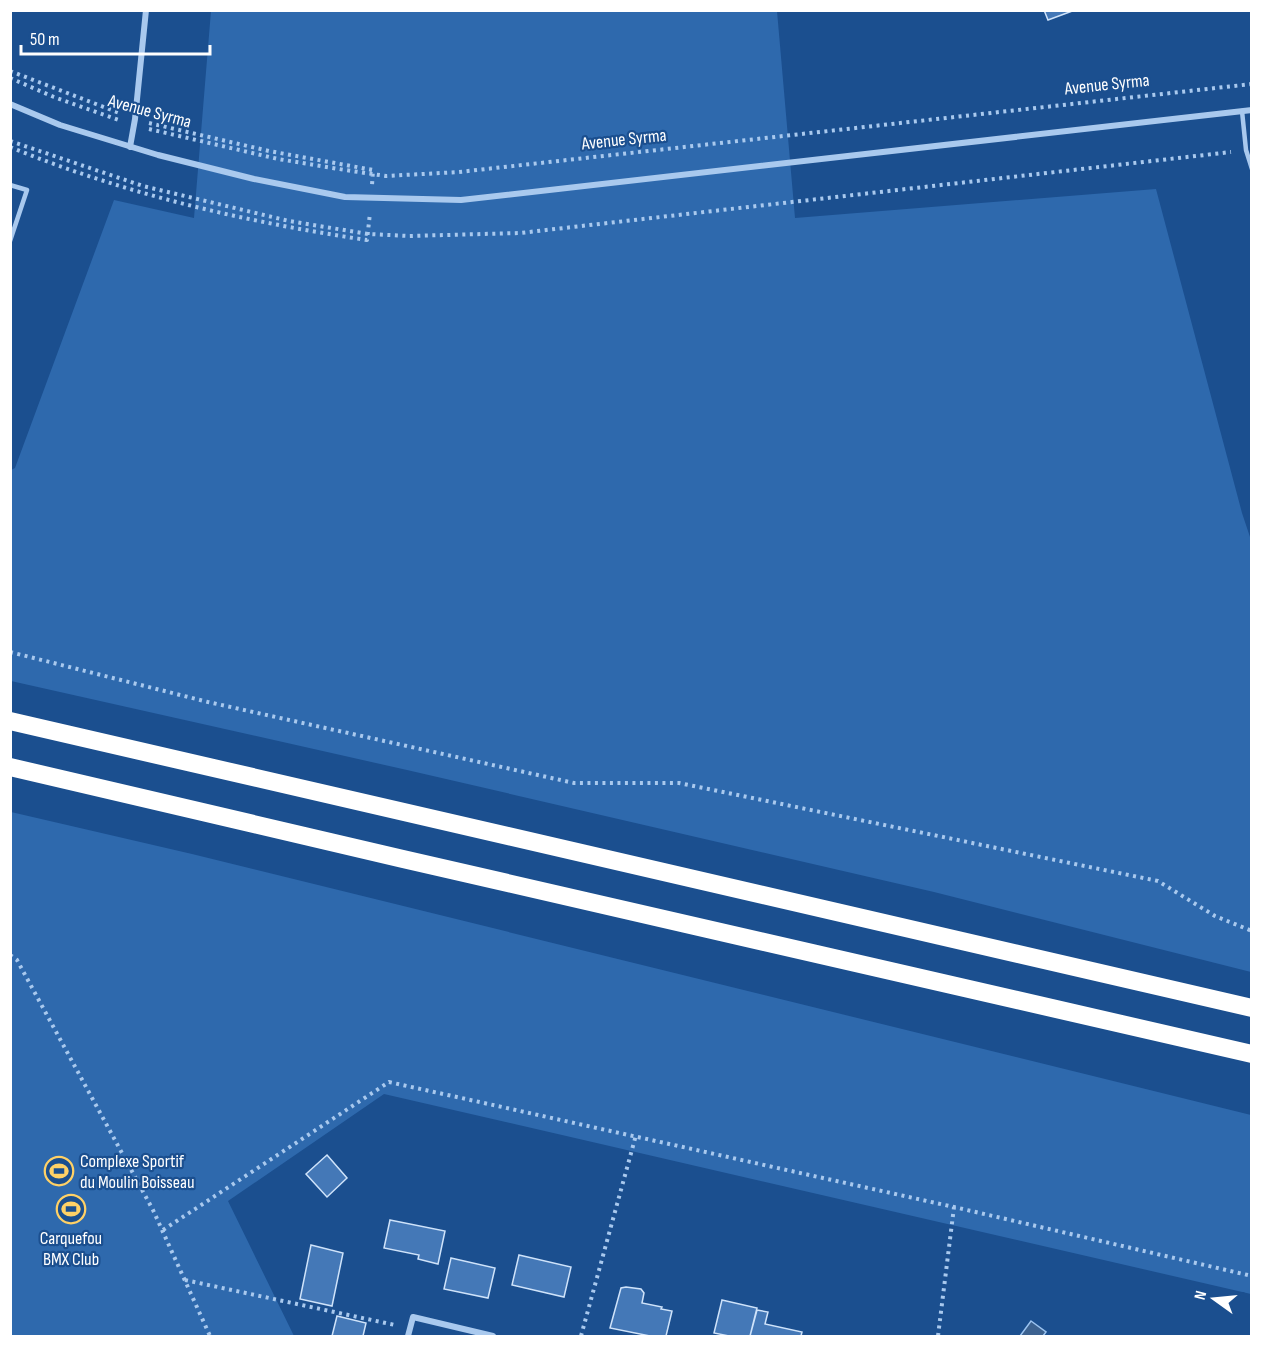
<svg xmlns="http://www.w3.org/2000/svg" width="1262" height="1347" font-family="'Sofia Sans Condensed',sans-serif">
  <rect width="100%" height="100%" fill="#1b4f8f"/>
  <path fill="#2e69ad" d="M211,11h566l18,207 361,-29 86,324 9,27v432l-317,-80 -527,-122 -396,-89v-211l4,-2 99,-268 80,18z
    M11,812l181,42 1059,261v179l-867,-200 -156,107 66,135h-283z"/>
  <path fill="#3c6290" stroke="#9cc4f0" stroke-width="1.5" d="M1031,1321l15,11 -3,4h-23z"/>
  <path fill="#4478b7" stroke="#cfe3fa" stroke-width="1.5" d="M1044,10h31l-27,10z
    M327,1155l20,23 -20,19 -21,-23z
    M390,1220l55,11 -7,33 -20,-5 1,-4 -35,-7z
    M311,1245l32,8 -11,53 -32,-7z
    M519,1255l52,12 -7,30 -52,-12z
    M451,1258l44,10 -7,30 -44,-9z
    M626,1287l15,2 3,4 -2,10 20,4 -1,2 11,2 -6,25h-16l-40,-8 11,-40z
    M722,1300l35,8 -7,28h-21l-15,-3z
    M757,1310l11,2 -3,12 37,8 -1,4h-51z
    M337,1316l29,7 -3,13h-31z"/>
  <g fill="none" stroke-linecap="round" stroke-linejoin="round">
    <path stroke="#a9c9ee" stroke-width="4" stroke-dasharray="3 4.5" stroke-linecap="butt" d="M10,71l112,43
      M10,78l44,19 65,23
      M149,123l120,28 104,19 -1,15
      M149,129l129,30 67,11 41,6 73,-4 793,-88
      M10,141l133,45 146,35 79,13 41,2 111,-3 711,-81
      M10,147c115,47 235,75 357,93l3,-27
      M10,652l198,50 366,81h105l479,98 57,35 37,15
      M10,955l7,5 136,250 57,126
      M163,1230l226,-148 565,125 298,69
      M185,1280l210,45
      M581,1336l55,-201
      M938,1336l16,-129"/>
    <path stroke="#a9c9ee" stroke-width="4.5" d="M1242,111l4,39 6,19
      M10,185l17,5 -17,51"/>
    <path stroke="#a9c9ee" stroke-width="6" d="M10,104l50,21 98,30 96,24 91,18 116,3 791,-90
      M130,147l5,-28 11,-109
      M408,1336l5,-19 80,19"/>
    <path stroke="#fff" stroke-width="18" d="M10,721l1242,287
      M10,767l393,92 849,195"/>
  </g>
  <defs>
    <g id="stadium-ring" transform="scale(1.5)"><circle r="9.5" fill="#1b4f8f" stroke="#ffd166" stroke-width="1.5"/><path d="M0-5a6.5 5 0 1 0 0 10a6.5 5 0 1 0 0-10ZM-3.5-1.8h7v3.6h-7Z" fill="#ffd166"/></g>
  </defs>
  <g fill-rule="evenodd">
    <use href="#stadium-ring" x="59" y="1171"/>
    <use href="#stadium-ring" x="71" y="1209"/>
  </g>
  <g text-anchor="middle" stroke-width="4.5" stroke-linejoin="round" paint-order="stroke">
    <g font-size="18" fill="#fff" stroke="#1b4f8f">
      <text transform="translate(1107 84) rotate(-6)" y="6">Avenue Syrma</text>
      <text transform="translate(150 111) rotate(15)" y="6">Avenue Syrma</text>
      <text transform="translate(624 139) rotate(-6)" y="6">Avenue Syrma</text>
    </g>
    <g font-size="18" fill="#fff" stroke="#1b4f8f" text-anchor="start">
      <text x="80" y="1167">Complexe Sportif<tspan x="80" dy="21">du Moulin Boisseau</tspan></text>
      <text x="71" y="1244" text-anchor="middle">Carquefou<tspan x="71" dy="21">BMX Club</tspan></text>
    </g>
  </g>
  <rect width="1262" height="1347" fill="none" stroke="#ffffff" stroke-width="24"/>
  <g transform="translate(1214 1299) rotate(285)" stroke="#1b4f8f" stroke-width="4.5" paint-order="stroke">
  <path d="M0-4.5L10 22L0 15L-10 22Z" fill="#ffffff"/>
  <text y="-9" font-size="16" font-weight="bold" text-anchor="middle" fill="#ffffff">N</text>
  </g>
  <path d="M21 45v9h189v-9" fill="none" stroke="#ffffff" stroke-width="3"/>
  <text x="30" y="45" font-size="18" fill="#ffffff" stroke="#1b4f8f" stroke-width="4.5" paint-order="stroke">50 m</text>
</svg>
